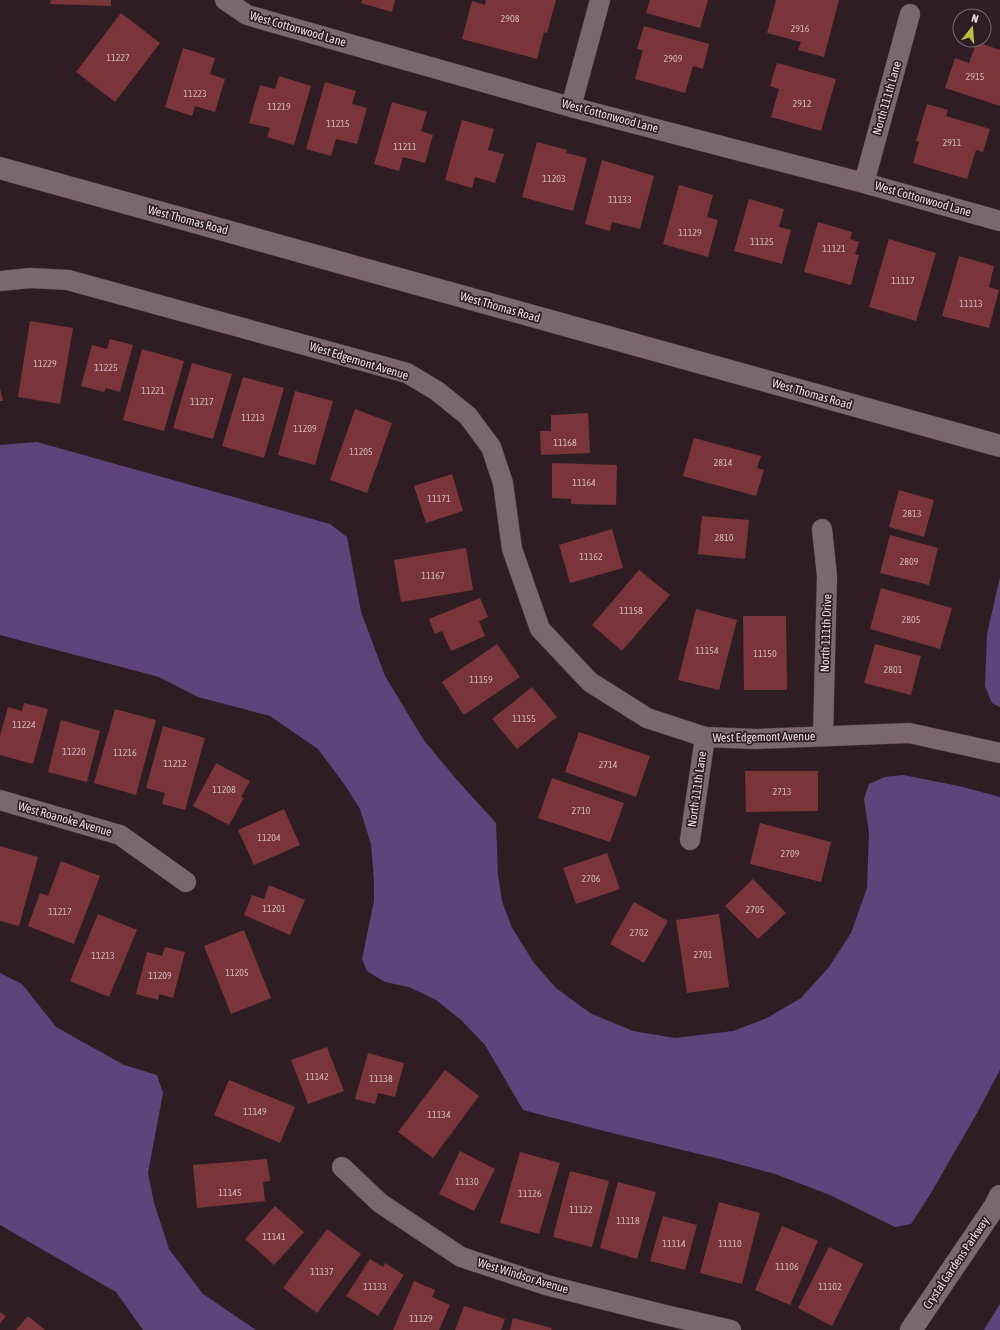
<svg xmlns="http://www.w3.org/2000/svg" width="1000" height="1330" font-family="'Asap Condensed',sans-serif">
  <rect width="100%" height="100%" fill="#2f1d24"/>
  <path fill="#61437c" d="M37,442l293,82 17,13 14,75 24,64 38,63 33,40 40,44 2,52 4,26 10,27 22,35 22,25 34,25 43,18 42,7 58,-7 34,-13 34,-20 28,-31 22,-34 16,-45 2,-55 -5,-34 5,-15 16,-7 18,-2 56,11 41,11v273l-23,43 -46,80 -20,31 -16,3 -65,-32 -55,-21 -55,-15 -112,-27 -85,-22 -38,-65 -24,-25 -25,-20 -27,-13 -24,-5 -18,-11 -5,-12 12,-58v-21l-3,-36 -11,-35 -16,-25 -26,-35 -48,-33 -72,-19 -39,-20 -159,-42v-190z
    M1000,577v130l-8,-4 -7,-17 2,-52z
    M0,973l22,11 34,43 68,38 33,10 6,18 -15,80 6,30 15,46 34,45 53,36h-113l-27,-38 -116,-67z
    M1000,1304v26h-16z"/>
  <path fill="#7a353b" d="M51,0h60v6l-61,-2z
    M362,0h33l-3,12 -31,-9z
    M486,0h70l-9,33 -3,-1 -7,27 -75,-20 10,-38 13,4z
    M650,0h58l-8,28 -54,-15z
    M776,0h63l-15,57 -26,-7 3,-8 -34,-9z
    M121,13l39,30 -45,59 -39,-30z
    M644,26l65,18 -6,25 -10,-3 -8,27 -50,-14 8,-29 -6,-1z
    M977,42l23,8v56l-55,-18 10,-30 14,5z
    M183,48l32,10 -5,16 15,5 -10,33 -20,-6 -3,10 -27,-9z
    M777,63l59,16 -15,52 -50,-14 8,-28 -9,-3z
    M279,76l32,10 -17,59 -27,-8 3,-9 -21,-5 11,-38 15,4z
    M325,82l31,9 -4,13 15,4 -10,36 -21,-5 -5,17 -25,-7z
    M392,102l35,10 -6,19 12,4 -8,28 -22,-6 -4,14 -25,-7z
    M927,104l21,6 -2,6 44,13 -7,23 -7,-2 -9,29 -54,-16 6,-21 -3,-1z
    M462,120l32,9 -6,21 16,4 -9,29 -20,-6 -3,11 -27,-8z
    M537,142l30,8 -1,3 21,5 -14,53 -51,-14z
    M602,160l52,16 -14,53 -28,-7 -2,9 -25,-7z
    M679,185l34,10 -6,22 11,3 -10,37 -45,-13z
    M749,199l35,10 -5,18 12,3 -9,34 -48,-13z
    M818,222l34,10 -2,7 9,3 -4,12 4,1 -8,30 -47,-13z
    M889,239l47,14 -20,68 -47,-14z
    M959,256l35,10 -5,21 10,3 -10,38 -47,-12z
    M30,321l43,7 -13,76 -42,-7z
    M110,339l23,6 -13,47 -14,-4 -2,4 -23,-6 11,-41 15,4z
    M142,349l42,12 -20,70 -41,-11z
    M192,363l40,11 -19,65 -40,-11z
    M243,377l41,11 -20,70 -42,-12z
    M0,388l3,13h-3z
    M295,391l38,10 -18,64 -37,-10z
    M355,409l37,14 -25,70 -37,-13z
    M588,413l2,40 -49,2 -1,-24h11v-16z
    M694,438l67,18 -4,12 7,2 -8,26 -73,-20z
    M552,463l65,2 -1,40 -45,-1v-5l-19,-1z
    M452,474l11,37 -37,12 -12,-37z
    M899,490l35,10 -10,37 -35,-10z
    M702,516l47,4 -4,39 -47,-5z
    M612,529l11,39 -53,15 -11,-38z
    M890,535l48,13 -9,37 -49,-12z
    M466,548l7,42 -72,12 -7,-42z
    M639,570l31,25 -48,56 -30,-26z
    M881,588l71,20 -12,41 -70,-20z
    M480,598l8,19 -9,4 6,15 -34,15 -9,-20 -7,3 -6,-15z
    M696,609l41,11 -18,70 -41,-10z
    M743,616h43l1,74h-43z
    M497,644l23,33 -56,38 -22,-33z
    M875,644l46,12 -10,39 -47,-12z
    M532,687l25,30 -40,32 -25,-30z
    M24,703l24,6 -15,55 -33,-9v-19l8,-29 14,4z
    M115,709l41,11 -20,75 -42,-12z
    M61,720l39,11 -13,51 -39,-10z
    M163,726l42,12 -20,72 -23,-6 3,-11 -19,-5z
    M579,732l71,24 -14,41 -71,-25z
    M216,763l34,18 -9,16 3,1 -15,27 -36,-19z
    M745,771h73v40l-72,1z
    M552,778l72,25 -14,39 -72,-24z
    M284,809l16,36 -46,20 -16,-35z
    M760,823l71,19 -10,40 -71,-18z
    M0,846l38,11 -19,69 -19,-5z
    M607,853l13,36 -44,15 -13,-36z
    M61,861l39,15 -26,68 -46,-18 12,-33 8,3z
    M753,879l33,34 -28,26 -33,-33z
    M269,885l36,15 -15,35 -46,-20 8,-20 12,4z
    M634,902l34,19 -24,42 -34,-19z
    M98,914l39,16 -28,67 -39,-16z
    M719,914l10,73 -42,6 -11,-73z
    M244,930l27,68 -40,16 -27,-68z
    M165,947l20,5 -12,46 -14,-4 -1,6 -22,-6 11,-42 15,4z
    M327,1047l17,44 -36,13 -17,-44z
    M368,1053l36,10 -9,34 -17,-4 -3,11 -20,-5z
    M445,1070l34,26 -46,62 -35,-26z
    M229,1080l66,27 -15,36 -66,-28z
    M460,1151l35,18 -21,42 -35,-17z
    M520,1152l40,11 -21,71 -39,-11z
    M267,1159l3,22 -7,1 2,19 -68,7 -4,-43z
    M570,1171l39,10 -17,66 -39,-10z
    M618,1182l38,10 -19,67 -37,-11z
    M719,1202l41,11 -18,71 -42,-11z
    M275,1206l29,26 -30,33 -29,-26z
    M663,1216l34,9 -12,45 -35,-9z
    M782,1226l36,15 -28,64 -35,-15z
    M327,1229l34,25 -44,59 -34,-25z
    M829,1247l34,17 -31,62 -34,-18z
    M370,1259l13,8 2,-4 19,12 -26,41 -32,-20z
    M414,1281l21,9 -3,7 18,8 -11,25h-46z
    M464,1306l41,13 -4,11h-46z
    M0,1312l6,4 -6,8z
    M28,1316l17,14h-29z
    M513,1318l39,10 -1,2h-41z"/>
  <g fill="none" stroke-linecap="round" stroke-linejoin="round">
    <g stroke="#493b41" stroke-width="21">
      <path id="minor" d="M225,0l22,15 324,92 293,76 136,38
        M571,107l29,-107
        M864,183l46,-169
        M0,281l30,-3 38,2 339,93 30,18 31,25 23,31 12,36 9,66 28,80 50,53 57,36 58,19 51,2 153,-6 91,20
        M822,529l5,47 -4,160
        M0,800l120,35 66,47
        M690,840l15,-103
        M342,1167l38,36 81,54 85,28 115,29 70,16"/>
    </g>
    <g stroke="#493b41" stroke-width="23">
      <path id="tertiary" d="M911,1330l84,-124 5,-10"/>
    </g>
    <g stroke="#493b41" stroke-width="23">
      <path id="secondary" d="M0,168l1000,278"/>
    </g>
    <use href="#minor" stroke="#7c676f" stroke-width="20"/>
    <use href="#tertiary" stroke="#7c676f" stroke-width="22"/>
    <use href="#secondary" stroke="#7c676f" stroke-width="22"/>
  </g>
  <g text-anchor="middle" stroke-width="3.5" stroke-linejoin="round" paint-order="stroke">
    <g font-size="10" fill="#cfb4b9">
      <text x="510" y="22">2908</text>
      <text x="800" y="32">2916</text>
      <text x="118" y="61">11227</text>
      <text x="673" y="62">2909</text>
      <text x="975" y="80">2915</text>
      <text x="195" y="97">11223</text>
      <text x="802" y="107">2912</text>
      <text x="279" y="110">11219</text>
      <text x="338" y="127">11215</text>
      <text x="952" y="146">2911</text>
      <text x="405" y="150">11211</text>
      <text x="554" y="182">11203</text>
      <text x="620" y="203">11133</text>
      <text x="690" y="236">11129</text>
      <text x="762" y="245">11125</text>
      <text x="834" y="252">11121</text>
      <text x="903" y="284">11117</text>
      <text x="971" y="307">11113</text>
      <text x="45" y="367">11229</text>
      <text x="106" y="371">11225</text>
      <text x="153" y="394">11221</text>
      <text x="202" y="405">11217</text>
      <text x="253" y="421">11213</text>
      <text x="305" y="432">11209</text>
      <text x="565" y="446">11168</text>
      <text x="361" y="455">11205</text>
      <text x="723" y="466">2814</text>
      <text x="584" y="486">11164</text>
      <text x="439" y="502">11171</text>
      <text x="912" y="517">2813</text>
      <text x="724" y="541">2810</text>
      <text x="591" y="560">11162</text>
      <text x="909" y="565">2809</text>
      <text x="433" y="579">11167</text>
      <text x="631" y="614">11158</text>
      <text x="911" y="623">2805</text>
      <text x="707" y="654">11154</text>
      <text x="765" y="657">11150</text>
      <text x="893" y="673">2801</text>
      <text x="481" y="683">11159</text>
      <text x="524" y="722">11155</text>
      <text x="24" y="728">11224</text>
      <text x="74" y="755">11220</text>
      <text x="125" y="756">11216</text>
      <text x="175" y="767">11212</text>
      <text x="608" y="768">2714</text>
      <text x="224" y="793">11208</text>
      <text x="782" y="795">2713</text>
      <text x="581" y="814">2710</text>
      <text x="269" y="841">11204</text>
      <text x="790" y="857">2709</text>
      <text x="591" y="882">2706</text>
      <text x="274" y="912">11201</text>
      <text x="755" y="913">2705</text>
      <text x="60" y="915">11217</text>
      <text x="639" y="936">2702</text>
      <text x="703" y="958">2701</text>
      <text x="103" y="959">11213</text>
      <text x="237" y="976">11205</text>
      <text x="160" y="979">11209</text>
      <text x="317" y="1080">11142</text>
      <text x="381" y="1082">11138</text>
      <text x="255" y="1115">11149</text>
      <text x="439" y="1118">11134</text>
      <text x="467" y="1185">11130</text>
      <text x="230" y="1196">11145</text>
      <text x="530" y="1197">11126</text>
      <text x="581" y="1213">11122</text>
      <text x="628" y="1224">11118</text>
      <text x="274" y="1240">11141</text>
      <text x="674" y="1247">11114</text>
      <text x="730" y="1247">11110</text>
      <text x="787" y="1270">11106</text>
      <text x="322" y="1275">11137</text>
      <text x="375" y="1290">11133</text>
      <text x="830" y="1290">11102</text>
      <text x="421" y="1322">11129</text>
    </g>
    <g font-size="12" fill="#ebdee3" stroke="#2f1d24">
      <text transform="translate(298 29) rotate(16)" y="4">West Cottonwood Lane</text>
      <text transform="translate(887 98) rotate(-74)" y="4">North 111th Lane</text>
      <text transform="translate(610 116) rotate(15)" y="4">West Cottonwood Lane</text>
      <text transform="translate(923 199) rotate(16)" y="4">West Cottonwood Lane</text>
      <text transform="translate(188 220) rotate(15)" y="4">West Thomas Road</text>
      <text transform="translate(500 307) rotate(16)" y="4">West Thomas Road</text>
      <text transform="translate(359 361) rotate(17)" y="4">West Edgemont Avenue</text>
      <text transform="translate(812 394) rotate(16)" y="4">West Thomas Road</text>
      <text transform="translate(826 633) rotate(-88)" y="4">North 111th Drive</text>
      <text transform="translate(764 737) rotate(-1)" y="4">West Edgemont Avenue</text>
      <text transform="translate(697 789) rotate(-82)" y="4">North 111th Lane</text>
      <text transform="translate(65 819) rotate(16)" y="4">West Roanoke Avenue</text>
      <text transform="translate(956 1263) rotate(-56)" y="4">Crystal Gardens Parkway</text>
      <text transform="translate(523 1276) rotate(17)" y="4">West Windsor Avenue</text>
    </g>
  </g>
  <g transform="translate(972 28) rotate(17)"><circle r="19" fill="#2f1d24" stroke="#7a6a70"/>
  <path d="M0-3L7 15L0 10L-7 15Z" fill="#bfbe42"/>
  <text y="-6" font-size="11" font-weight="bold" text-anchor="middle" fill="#ebdee3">N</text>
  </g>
</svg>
